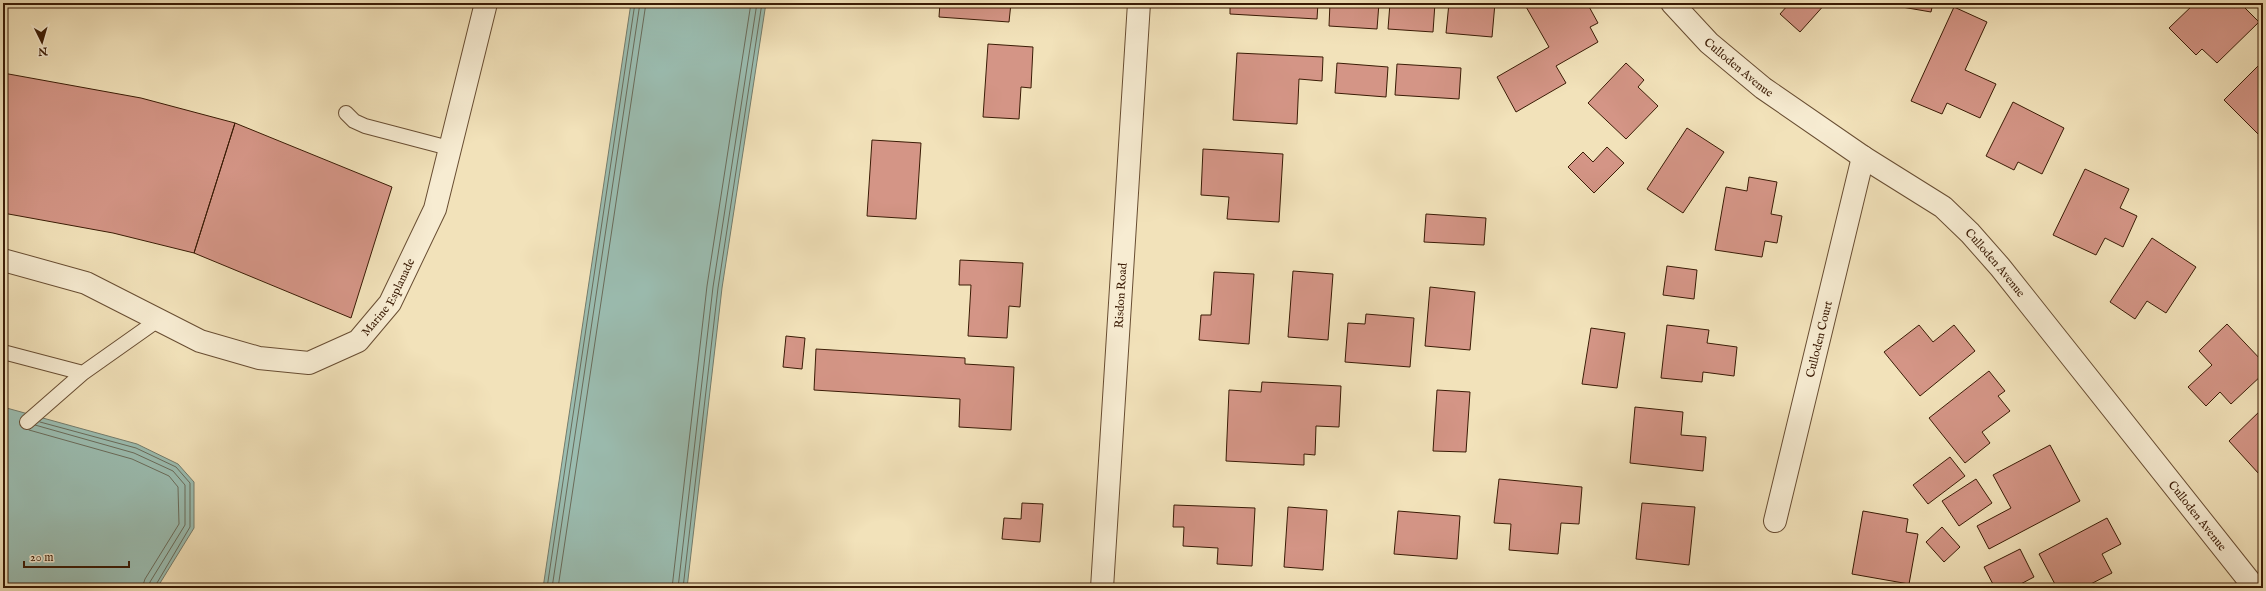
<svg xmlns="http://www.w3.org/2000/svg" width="2266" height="591" font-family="'IM FELL English',serif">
  <rect width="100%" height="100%" fill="#f2e2ba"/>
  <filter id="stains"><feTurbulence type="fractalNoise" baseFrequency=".005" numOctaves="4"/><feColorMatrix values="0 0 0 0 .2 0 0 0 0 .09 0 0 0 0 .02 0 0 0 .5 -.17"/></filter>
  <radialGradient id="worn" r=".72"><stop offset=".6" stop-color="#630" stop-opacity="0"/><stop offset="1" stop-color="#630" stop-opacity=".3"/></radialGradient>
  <path fill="#9bbdb1" stroke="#747c6c" d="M631,3h135l-44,285 -35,300h-144z
    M3,407l134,37 41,20 16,18v46l-37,60h-154z"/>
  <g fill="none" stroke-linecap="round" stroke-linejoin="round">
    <path stroke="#6a6c5b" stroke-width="1" d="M40,422l96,26 40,19 14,16v44l-36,61
      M35,425l99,28 39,18 12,14v40l-35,57 -2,6
      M29,430l103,29 37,17 9,11 1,37 -34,55 -3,9
      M547,588l88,-585
      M552,588l88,-585
      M558,588l88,-585
      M672,588l35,-302 44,-283
      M678,588l35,-301 44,-284
      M683,588l35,-300 44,-285"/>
  </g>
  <path fill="#d49586" stroke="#3a1b05" d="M940,3h71l-2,19 -70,-5z
    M1230,3h88l-1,16 -87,-5z
    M1330,3h49l-2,26 -48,-3z
    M1390,3h45l-2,29 -45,-3z
    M1449,3h46l-3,34 -46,-4z
    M1527,3h60l11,20 -8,4 8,15 -42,24 10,17 -50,29 -19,-35 52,-30 -24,-42z
    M1786,3h40l-26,29 -20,-18 8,-9z
    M1902,3h31l-2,9 -29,-5z
    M2195,3h34l5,5 6,-5 19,19 -42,41 -15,-14 -6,6 -27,-27z
    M1954,7l33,15 -22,48 31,14 -16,34 -33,-15 -5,11 -31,-13z
    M988,44l45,3 -2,41 -10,-1 -2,32 -36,-2z
    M1237,53l86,4 -1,24 -23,-2 -2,45 -64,-4z
    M2263,61v78l-39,-39z
    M1337,63l51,4 -2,30 -51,-4z
    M1626,63l18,17 -6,7 20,19 -32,33 -38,-36z
    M1397,64l64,4 -2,31 -64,-4z
    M3,73l138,25 94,25 -41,130 -81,-20 -110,-20z
    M2013,102l51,26 -22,46 -24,-12 -4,8 -28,-14z
    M235,123l157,64 -41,131 -157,-65z
    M1687,128l37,24 -41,61 -36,-24z
    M872,140l49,3 -5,76 -49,-3z
    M1607,147l17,16 -30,30 -26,-26 15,-15 10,10z
    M1203,149l80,5 -4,68 -52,-3 2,-22 -28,-2z
    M2085,169l44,20 -9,19 17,8 -14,31 -18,-9 -9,17 -43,-20z
    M1749,177l28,5 -6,32 11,2 -5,27 -12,-2 -3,16 -47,-7 11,-63 21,4z
    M1426,214l60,4 -2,27 -60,-3z
    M2152,238l44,29 -30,46 -19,-12 -12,18 -25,-17z
    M960,260l63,3 -3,44 -11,-1 -2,32 -39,-2 3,-51h-12z
    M1667,266l30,4 -3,29 -31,-4z
    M1293,271l40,3 -5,66 -40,-3z
    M1214,272l40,2 -5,70 -50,-4 2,-25h10z
    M1430,287l45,5 -5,58 -45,-4z
    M1366,314l48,4 -4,49 -65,-5 3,-39 17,1z
    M2227,324l36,38v12l-32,30 -11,-12 -14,14 -18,-19 24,-22 -13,-14z
    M1667,325l42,5 -2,13 30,4 -3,29 -31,-4 -1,10 -41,-4z
    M1919,325l14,17 21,-17 21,26 -55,45 -36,-44z
    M1591,328l34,5 -8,55 -35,-4z
    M786,336l19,2 -3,31 -19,-2z
    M816,349l149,9v6l49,3 -3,63 -52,-3 1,-28 -146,-9z
    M1989,371l16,20 -7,5 12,15 -28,21 8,11 -25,20 -36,-45z
    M1262,382l79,4 -2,41 -23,-1 -1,29 -11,-1v11l-78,-4 3,-71 32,2z
    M1437,390l33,2 -4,60 -33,-1z
    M1635,407l48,5 -2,23 25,2 -3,34 -73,-8z
    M2263,408v62l-4,4 -30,-33z
    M2050,445l30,56 -91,48 -12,-23 34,-18 -18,-33z
    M1950,457l15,19 -37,28 -15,-19z
    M1499,479l83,8 -3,37 -18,-1 -3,31 -49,-4 2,-26 -17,-1z
    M1976,479l16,24 -33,23 -17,-25z
    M1022,503l21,1 -3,38 -38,-3 2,-21 17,1z
    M1642,503l53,4 -6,58 -53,-6z
    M1174,505l81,3 -3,58 -35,-2 1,-16 -35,-2 1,-19h-11z
    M1288,507l39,3 -4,60 -39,-3z
    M1398,511l62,5 -3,43 -63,-5z
    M1863,511l45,8 -2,13 12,2 -9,50 -57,-10z
    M2107,518l14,26 -19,10 10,19 -29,15h-26l-18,-34z
    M1942,527l18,20 -16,15 -18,-20z
    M2020,549l14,28 -21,11h-18l-11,-21z"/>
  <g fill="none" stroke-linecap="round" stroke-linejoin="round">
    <g stroke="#684d32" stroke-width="16">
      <path id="service" d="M346,113l8,8 11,5 84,22
        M3,352l80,21
        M27,422l56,-49 75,-53"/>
    </g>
    <g stroke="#684d32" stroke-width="24">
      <g id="minor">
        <path id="s1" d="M1672,3l37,40 54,45 100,69 80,50 27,26 30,34 255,321"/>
        <path id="s2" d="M3,260l83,23 114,58 59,17 50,5 49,-22 32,-38 45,-94 51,-206"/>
        <path id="s3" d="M1775,521l88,-364"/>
      </g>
    </g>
    <g stroke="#684d32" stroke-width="24">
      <g id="tertiary">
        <path id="s4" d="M1102,588l37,-585"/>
      </g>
    </g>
    <use href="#service" stroke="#f7ecd2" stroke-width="14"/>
    <use href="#minor" stroke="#f7ecd2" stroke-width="22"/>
    <use href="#tertiary" stroke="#f7ecd2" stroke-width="22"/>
  </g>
  <g text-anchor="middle" stroke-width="3" stroke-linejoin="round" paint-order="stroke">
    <g font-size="12" fill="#3a1b05" stroke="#f7ecd2">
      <text dy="4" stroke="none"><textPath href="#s1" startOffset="93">Culloden Avenue</textPath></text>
      <text dy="4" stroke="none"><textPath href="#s1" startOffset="417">Culloden Avenue</textPath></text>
      <text dy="4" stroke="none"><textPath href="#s2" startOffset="433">Marine Esplanade</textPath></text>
      <text dy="4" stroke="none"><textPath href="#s4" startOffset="293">Risdon Road</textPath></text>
      <text dy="4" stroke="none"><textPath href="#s3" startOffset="187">Culloden Court</textPath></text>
      <text dy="4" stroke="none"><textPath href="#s1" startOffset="741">Culloden Avenue</textPath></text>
    </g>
  </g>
  <rect width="2266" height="591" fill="none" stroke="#f2e2ba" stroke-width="16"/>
  <rect x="4" y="4" width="2258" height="583" fill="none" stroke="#3a1b05" stroke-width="2"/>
  <rect x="8" y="8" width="2250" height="575" fill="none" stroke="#3a1b05"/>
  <g transform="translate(42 42) rotate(175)" stroke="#f7ecd2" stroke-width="3" paint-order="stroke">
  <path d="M0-3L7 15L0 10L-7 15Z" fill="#3a1b05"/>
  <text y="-6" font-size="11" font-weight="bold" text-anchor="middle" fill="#3a1b05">N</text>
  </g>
  <path d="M24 561v6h105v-6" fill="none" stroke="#3a1b05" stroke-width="2"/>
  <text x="30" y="561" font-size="12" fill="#3a1b05" stroke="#f7ecd2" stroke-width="3" paint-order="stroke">20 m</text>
  <rect width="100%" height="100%" filter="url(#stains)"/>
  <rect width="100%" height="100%" fill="url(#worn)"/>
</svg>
